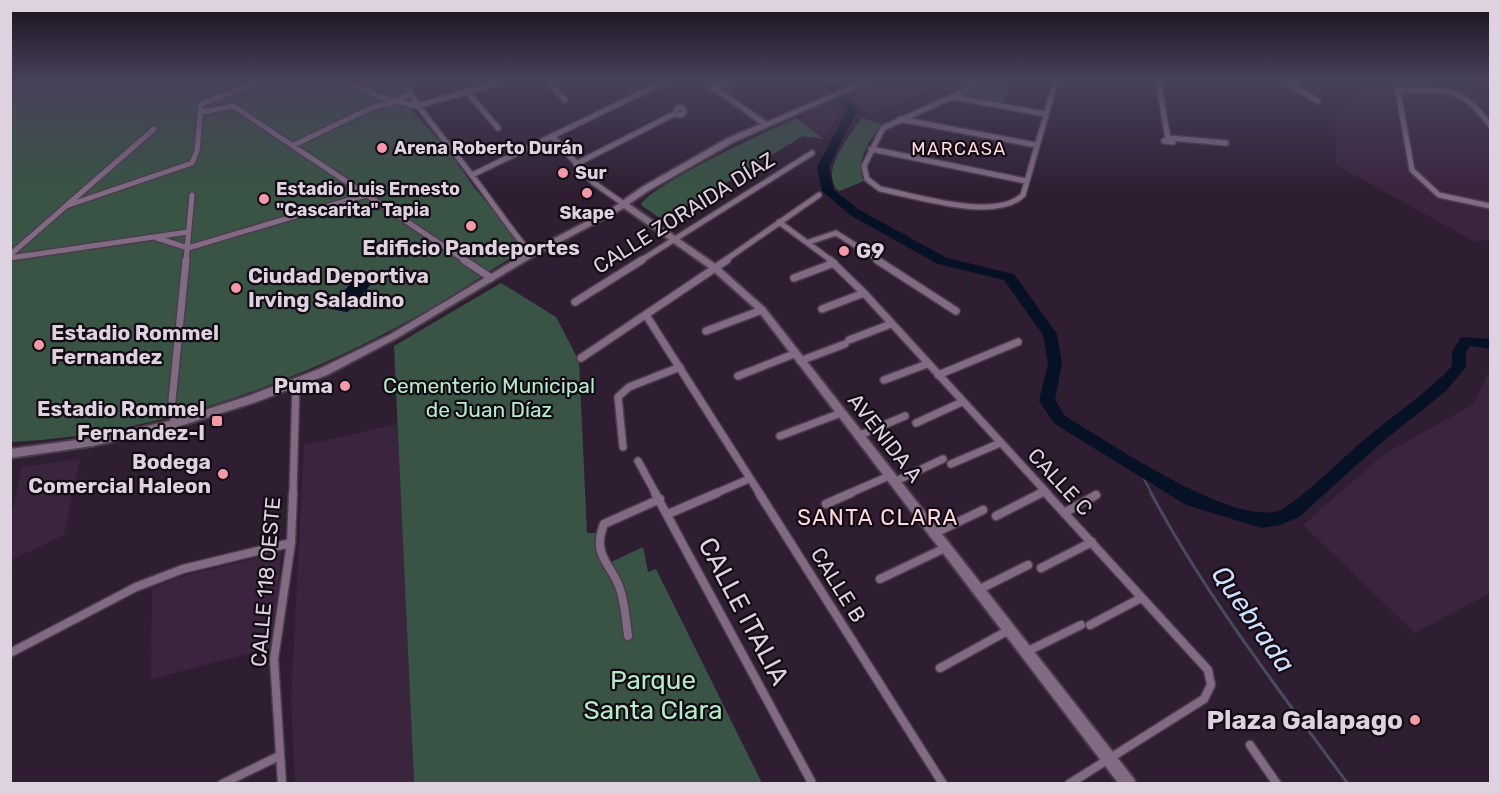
<svg xmlns="http://www.w3.org/2000/svg" width="1501" height="794" font-family="Rubik,sans-serif">
  <rect width="100%" height="100%" fill="#2f1e32"/>
  <path fill="#3a243e" d="M886,80h43l11,6 -66,28 -10,-3 -15,-16z
    M1365,80h66l59,17v142l-15,3 -139,-77 -1,-51z
    M830,102l8,7v7l-13,21 -28,-18 7,-3 -2,-2z
    M1490,368v225l-75,40 -112,-108 80,-70 91,-51z
    M398,424l16,359 -119,1 -4,-86 13,-253z
    M80,459l-16,76 -53,25 2,16 -2,1v-69l3,-2 7,-39z
    M281,552l-7,95 -123,32 1,-90 27,-12z"/>
  <path fill="#395344" d="M10,80h390l6,10 4,18 37,41 27,38 51,62c-42,26 -84,55 -128,78 -118,63 -253,109 -386,115z
    M985,80h27l-9,23 -39,-7z
    M796,118l28,21 -21,-3 -139,85 -23,-16c7,-19 130,-76 155,-87z
    M861,118l22,6c-13,13 -29,40 -19,57l-25,10c-21,-18 11,-55 22,-73z
    M501,283l55,34 23,44 8,172h16l6,30 34,-16 5,25 8,-3 106,214h-348l-20,-437z"/>
  <path fill="#071125" stroke="#484b5d" stroke-width="1.5" d="M359,273l20,3 -31,37 -21,-4z"/>
  <g fill="none" stroke-linecap="round" stroke-linejoin="round">
    <path stroke="#484b5d" stroke-width="2" d="M1138,468l14,26"/>
    <path stroke="#484b5d" stroke-width="3" d="M1151,493c55,103 128,197 197,291"/>
    <path fill="#071125" fill-rule="evenodd" d="M818,80h11l28,30 -28,57 5,23 24,19 89,49 67,16 43,60 5,30 -7,36 10,16c44,26 165,109 213,95 16,-5 64,-52 80,-66 31,-27 66,-49 94,-79v-14l9,-15 29,2v10l-20,-3 -4,6v15l-20,24 -65,52 -82,74 -19,8 -18,3 -76,-23 -131,-81 -16,-23 9,-37 -5,-29 -39,-55 -66,-16 -88,-49 -28,-24 -5,-24 30,-57z"/>
    <g stroke="#4b3c4d" stroke-width="8">
      <path id="street-far2" d="M342,80l41,18 34,8 90,-26
        M403,80c18,34 44,62 67,93 21,27 39,55 61,81
        M547,80l18,20
        M980,80l-15,11 -82,37 -19,38 3,13 13,10c37,7 115,33 143,6l33,-115
        M1158,80l10,59
        M1283,80l35,21
        M1396,80l16,90 27,25 51,11
        M713,88l23,-8
        M1398,90c49,3 59,-9 92,35
        M467,92l31,36
        M953,97l92,17
        M233,106l233,155
        M676 111a4 4 0 1 1 8 0a4 4 0 1 1-8 0Z
        M202,112l31,-6
        M900,119l136,26
        M552,136l42,47 30,21
        M1170,138l56,5
        M1168,139l5,3 -9,-1z
        M294,145l79,-38 22,-5 16,-9
        M871,149l155,32
        M576,164l100,-51
        M472,175l196,-95
        M66,206l126,-43 5,-12 4,-47 64,-24
        M779,222l53,39
        M157,238l31,10 178,-53
        M809,242l27,-9 44,28
        M10,255l144,-126
        M10,258l178,-26
        M186,261l6,-66
        M640,261l172,-108
        M724,261l95,-66"/>
    </g>
    <g stroke="#4b3c4d" stroke-width="10">
      <path id="street-far1" d="M464,260l27,18
        M830,260l34,33 184,201
        M877,260l79,51
        M794,278l40,-15
        M575,302l67,-42
        M822,309l42,-16
        M646,315l114,179
        M706,331l56,-21
        M849,340l42,-16
        M581,358l146,-98
        M800,361l45,-17
        M938,375l80,-33
        M738,376l56,-22
        M884,380l43,-16
        M916,423l46,-21
        M174,424l-2,-23 14,-141
        M780,436l61,-23
        M858,436l47,-20
        M623,447l-5,-50 11,-10 51,-20
        M638,461l18,33
        M951,464l49,-21
        M894,482l49,-23
        M293,494l3,-111
        M714,494l35,-15
        M848,494l41,-18
        M1038,494l6,-3"/>
    </g>
    <g stroke="#4b3c4d" stroke-width="11">
      <path id="street" d="M655,493l156,288
        M759,493l184,291
        M1046,493l162,177 3,15 -7,14 -135,85
        M826,504l25,-11
        M1064,513l32,-18
        M668,514l49,-21
        M996,516l45,-23
        M933,534l50,-24
        M1041,568l51,-26
        M880,579l65,-31
        M978,590l50,-25
        M1090,625l51,-27
        M628,636c-2,-16 -3,-32 -8,-47 -8,-25 -29,-33 -16,-65l56,-25
        M1026,652l55,-27
        M10,653l126,-66 47,-18 108,-26
        M940,668l69,-38
        M1250,745l27,39
        M222,784l57,-28
        M282,784l-8,-125 17,-116 2,-50"/>
    </g>
    <g stroke="#4b3c4d" stroke-width="4">
      <path id="secondary" d="M699,80h8l60,42 97,-42h9l-139,62 -86,49 -19,13 89,62 47,42 369,471 2,5h-17l-360,-472 -47,-42 -88,-62 -90,48 -137,82 -70,37 -71,27 -82,26 -82,18 -82,12v-9l82,-11 82,-18 74,-24 71,-27 72,-35 137,-82 86,-45 28,-20 86,-49 33,-14z"/>
    </g>
    <use href="#street-far2" stroke="#806b83" stroke-width="5"/>
    <use href="#street-far1" stroke="#806b83" stroke-width="7"/>
    <use href="#street" stroke="#806b83" stroke-width="8"/>
    <use href="#secondary" fill="#806b83" fill-rule="evenodd"/>
  </g>
  <linearGradient id="sky" x2="0" y2="1"><stop stop-color="#1a101c"/><stop offset="0.42" stop-color="#47415a"/><stop offset="1" stop-color="#47415a" stop-opacity="0"/></linearGradient>
  <rect width="1501" height="191" fill="url(#sky)"/>
  <g fill="#f39aa8" stroke="#130b14" stroke-width="2">
    <circle cx="382" cy="148" r="6"/>
    <circle cx="563" cy="173" r="6"/>
    <circle cx="587" cy="193" r="6"/>
    <circle cx="264" cy="199" r="6"/>
    <circle cx="471" cy="226" r="6"/>
    <circle cx="844" cy="251" r="6"/>
    <circle cx="236" cy="288" r="6"/>
    <circle cx="39" cy="345" r="6"/>
    <circle cx="345" cy="386" r="6"/>
    <rect x="211" y="415" width="12" height="12" rx="3"/>
    <circle cx="223" cy="474" r="6"/>
    <circle cx="1415" cy="720" r="6"/>
  </g>
  <g text-anchor="middle" stroke-width="4.5" stroke-linejoin="round" paint-order="stroke">
    <g font-size="18" font-weight="bold" fill="#ded2e0" stroke="#130b14" text-anchor="start">
      <text x="394" y="154">Arena Roberto Durán</text>
      <text x="575" y="179">Sur</text>
      <text x="276" y="195">Estadio Luis Ernesto<tspan x="276" dy="21">"Cascarita" Tapia</tspan></text>
      <text x="587" y="219" text-anchor="middle">Skape</text>
    </g>
    <g font-size="18" letter-spacing="1.5" fill="#fdd9dd" stroke="#130b14">
      <text x="959" y="155">MARCASA</text>
    </g>
    <g font-size="21" fill="#ded2e0" stroke="#130b14">
      <text transform="translate(684 213) rotate(-32)" y="7">CALLE ZORAIDA DÍAZ</text>
      <text transform="translate(885 438) rotate(52)" y="7">AVENIDA A</text>
      <text transform="translate(1060 482) rotate(47)" y="7">CALLE C</text>
      <text transform="translate(266 582) rotate(-85)" y="7">CALLE 118 OESTE</text>
      <text transform="translate(838 585) rotate(58)" y="7">CALLE B</text>
    </g>
    <g font-size="21" font-weight="bold" fill="#ded2e0" stroke="#130b14" text-anchor="start">
      <text x="471" y="255" text-anchor="middle">Edificio Pandeportes</text>
      <text x="856" y="258">G9</text>
      <text x="248" y="283">Ciudad Deportiva<tspan x="248" dy="24">Irving Saladino</tspan></text>
      <text x="51" y="340">Estadio Rommel<tspan x="51" dy="24">Fernandez</tspan></text>
      <text x="333" y="393" text-anchor="end">Puma</text>
      <text x="205" y="416" text-anchor="end">Estadio Rommel<tspan x="205" dy="24">Fernandez-I</tspan></text>
      <text x="211" y="469" text-anchor="end">Bodega<tspan x="211" dy="24">Comercial Haleon</tspan></text>
    </g>
    <g font-size="21" fill="#b4ecca" stroke="#130b14">
      <text x="489" y="393">Cementerio Municipal<tspan x="489" dy="24">de Juan Díaz</tspan></text>
    </g>
    <g font-size="22" letter-spacing="1.5" fill="#fdd9dd" stroke="#130b14">
      <text x="878" y="525">SANTA CLARA</text>
    </g>
    <g font-size="26" fill="#ded2e0" stroke="#130b14">
      <text transform="translate(744 611) rotate(62)" y="9">CALLE ITALIA</text>
    </g>
    <g font-size="26" fill="#b4ecca" stroke="#130b14">
      <text x="653" y="689">Parque<tspan x="653" dy="30">Santa Clara</tspan></text>
    </g>
    <g font-size="26" font-weight="bold" fill="#ded2e0" stroke="#130b14" text-anchor="end">
      <text x="1403" y="729">Plaza Galapago</text>
    </g>
    <g font-size="27" font-style="italic" fill="#cedefc" stroke="#130b14">
      <text transform="translate(1253 619) rotate(55)" y="9">Quebrada</text>
    </g>
  </g>
  <rect width="1501" height="794" fill="none" stroke="#ded2e0" stroke-width="24"/>
</svg>
